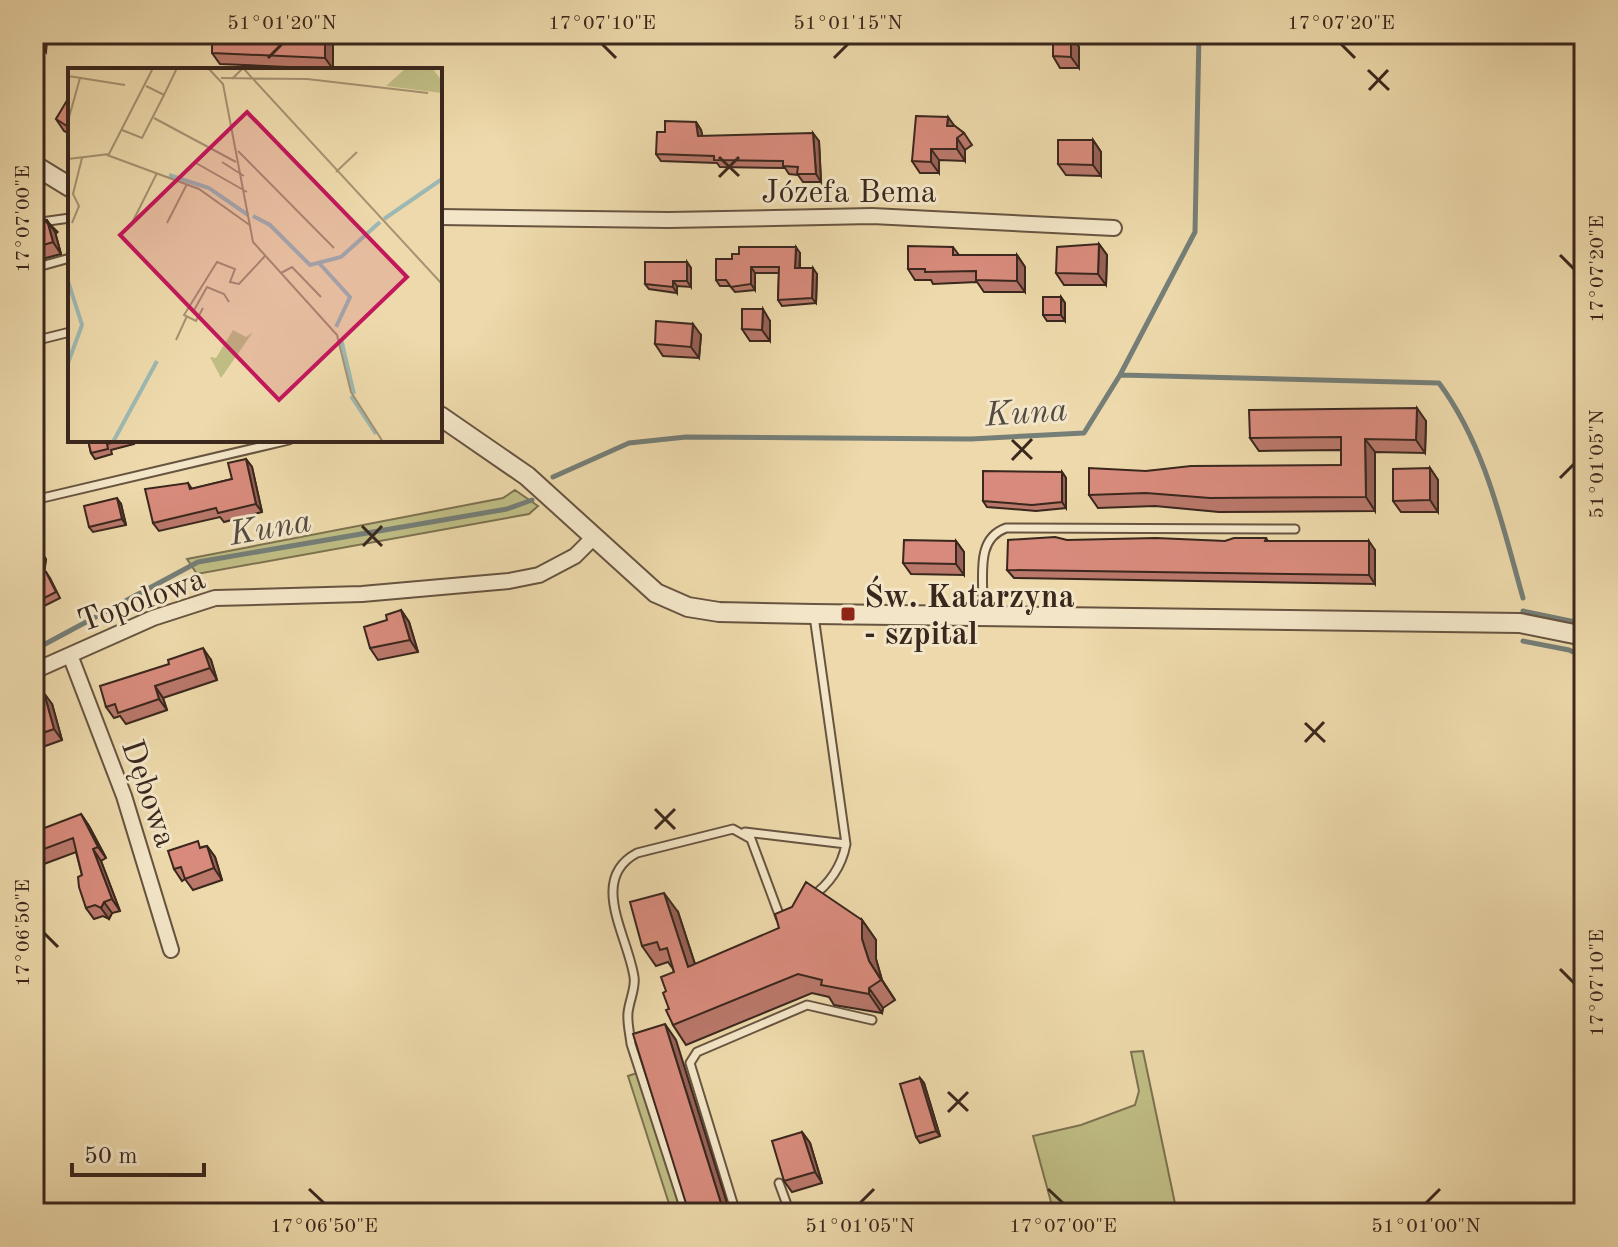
<svg xmlns="http://www.w3.org/2000/svg" width="1618" height="1247" font-family="'Old Standard TT',serif">
  <rect width="100%" height="100%" fill="#edd9ab"/>
  <filter id="stains"><feTurbulence type="fractalNoise" baseFrequency=".0025" numOctaves="4"/><feColorMatrix values="0 0 0 0 .2 0 0 0 0 .09 0 0 0 0 .02 0 0 0 .5 -.17"/></filter>
  <radialGradient id="worn" r=".72"><stop offset=".6" stop-color="#630" stop-opacity="0"/><stop offset="1" stop-color="#630" stop-opacity=".3"/></radialGradient>
  <path fill="#bfbd84" stroke="#7c7250" stroke-width="2" d="M515,490l23,16 -9,8 -332,60 -10,-15 316,-61z
    M1143,1051l34,162h-123l-21,-77 48,-11 54,-20 4,-14 -8,-39z
    M637,1073l47,140h-12l-44,-137z"/>
  <g fill="none" stroke-linecap="round" stroke-linejoin="round">
    <path stroke="#757e77" stroke-width="5" d="M1120,375l319,8c46,62 63,141 84,215
      M553,477l76,-34 57,-6 285,2 113,-6 36,-58 75,-143 4,-198
      M1523,611l57,12
      M1523,641l46,9 15,7
      M34,650l164,-88 309,-53 25,-9"/>
    <g stroke="#675440" stroke-width="11">
      <path id="service" d="M34,223l36,-5
        M34,268l36,-10
        M34,341l36,-9
        M34,500l255,-60
        M982,614c4,-30 -10,-74 24,-86l289,1
        M745,832l101,12
        M811,897c18,-12 31,-31 35,-53l-32,-228
        M779,1183l11,30
        M686,1213l-55,-169c-1,-10 -4,-21 -3,-31 1,-12 8,-25 6,-36 -6,-41 -46,-98 3,-124l96,-24 18,10 29,78 4,-2
        M736,1213l-46,-150 7,-11 110,-47 65,15"/>
    </g>
    <g stroke="#675440" stroke-width="18">
      <path id="minor" d="M440,217l229,3 203,-4 242,12
        M70,655l54,141 47,154
        M34,671l119,-53 62,-20 147,-4 147,-13 30,-6 36,-19 18,-18"/>
    </g>
    <g stroke="#675440" stroke-width="22">
      <path id="tertiary" d="M34,165l36,22
        M440,416l87,60 129,117 32,14 31,5 95,2 706,9 64,13"/>
    </g>
    <use href="#service" stroke="#f3e6c8" stroke-width="7"/>
    <use href="#minor" stroke="#f3e6c8" stroke-width="14"/>
    <use href="#tertiary" stroke="#f3e6c8" stroke-width="18"/>
  </g>
  <path fill="#ba786b" stroke="#3a271d" stroke-width="2" d="M34,34h13l-1,18h-12z
    M212,34h116l5,8v27l-113,-5 -8,-11z
    M1071,35l8,12v21h-19l-7,-12z
    M70,98v36l-6,-3 -8,-12z
    M948,117l6,9 10,7 8,12 -7,5v11l-26,-1v13h-19l-8,-12z
    M696,122l5,8 1,6 117,5 2,41h-18l-5,-7 -9,-1 -4,-6 -65,-1 -3,-4 -56,-2 -5,-7 9,-22z
    M1093,140l8,12v24l-35,-1 -8,-11z
    M34,224l21,8 6,22 -23,6 -4,-6z
    M1099,244l8,11 -1,30h-42l-8,-12z
    M953,247l6,8h58l8,12v25h-41l-7,-10 -44,2 -2,-4h-16l-7,-11z
    M800,253v15l17,6 -1,29 -34,3 -4,-6 1,-27h-24v17l-20,2 -5,-6h-10l-4,-6 16,-21z
    M687,262l4,6v19l-14,-1v7l-28,-4 -4,-5z
    M1061,297l4,6v18h-18l-4,-6z
    M770,321v20h-20l-8,-12z
    M701,335l-2,23 -36,-2 -8,-12z
    M1426,421l-1,32 -50,-1v59l-156,1 -64,-6 -57,2 -9,-13 57,-24 195,-6v-15l-82,1 -9,-13z
    M88,440h45l1,4 -23,6 1,4 -17,5 -4,-6z
    M246,459l6,8 10,45 -38,10 -4,-5 -61,14 -6,-8 35,-40 4,6 40,-10z
    M1430,468l8,12v32h-37l-8,-11z
    M1062,472l4,6v30l-30,3 -49,-4 -4,-6z
    M121,504l5,21 -33,7 -4,-5z
    M1266,538l2,3 107,9v34l-361,-6 -7,-8 60,-30 158,1z
    M956,541l8,11v23l-53,-1 -8,-11z
    M46,559l-2,14 2,-1 4,6 10,20 -20,10v5l-4,-6z
    M401,610l8,12 9,30 -40,8 -8,-12 17,-28z
    M211,660l6,20 -54,18 4,12 -41,14 -6,-8 -6,2 -8,-11z
    M34,696l18,8 10,36 -28,10z
    M81,814l8,12 17,32 -5,3 19,50 -8,2 -3,6 -6,-3 -9,3 -8,-11 -4,-33 -6,-23 -32,12 -8,-12z
    M207,846l8,11 7,23 -29,10 -8,-11 -3,2 -8,-12 28,-22z
    M678,912l17,52 167,-44 14,20v19l6,21 13,20 -12,8 -1,5 -48,-8 -5,-8 -17,-4 -126,52 -13,-20 -4,-16 -3,-18 8,-19 -1,-3 -5,-7 -12,4 -14,-20z
    M920,1078l4,5 16,53 -20,7 -4,-6z
    M802,1132l8,11 12,40 -30,9 -8,-11z"/>
  <path fill="#976157" stroke="#3a271d" stroke-width="2" d="M35,34h12l-1,18 -11,-17z
    M325,34h3l5,8v27l-8,-11z
    M1071,35l8,12v21l-8,-11z
    M948,117l8,11 -9,-2z
    M696,122l5,8 3,13 -6,-7z
    M813,133l6,8 2,41 -5,-8z
    M957,138l8,12v11l-8,-12z
    M1093,140l8,12v24l-8,-11z
    M931,149l8,11v13l-8,-11z
    M47,220l8,12 6,22 -8,-12z
    M1099,244l8,11 -1,30 -8,-11z
    M796,247l4,6 -1,20 -4,-5z
    M1017,255l8,12v25l-8,-11z
    M687,262l4,6v19l-4,-6z
    M751,267l4,6v17l-4,-6z
    M813,268l4,6 -1,29 -4,-5z
    M673,281l4,5v7l-4,-6z
    M1061,297l4,6v18l-4,-6z
    M763,309l7,12v20l-8,-11z
    M693,324l8,11 -2,23 -8,-11z
    M1417,408l9,13 -1,32 -9,-13z
    M1365,439l10,13v59l-9,-14z
    M246,459l6,8 10,45 -6,-8z
    M1430,468l8,12v32l-8,-12z
    M1062,472l4,6v30l-4,-6z
    M117,498l4,6 5,21 -4,-6z
    M956,541l8,11v23l-8,-11z
    M1369,541l6,9v34l-6,-9z
    M42,553l4,6 -3,21 -4,-5z
    M36,602l4,6v5l-4,-6z
    M401,610l8,12 9,30 -8,-12z
    M203,648l8,12 6,20 -7,-12z
    M155,686l8,12 4,12 -8,-11z
    M44,693l8,11 10,36 -8,-11z
    M81,814l8,12 17,32 -8,-11z
    M207,846l8,11 7,23 -8,-12z
    M93,849l8,12 19,50 -8,-12z
    M664,893l14,19 24,74 -14,-19z
    M104,902l8,11 -3,6 -8,-11z
    M862,920l14,20v19l6,21 13,20 -26,-39 -7,-22z
    M869,988l14,20 -1,5 -13,-19z
    M665,1024l11,16 54,173h-6z
    M920,1078l4,5 16,53 -4,-5z
    M802,1132l8,11 12,40 -7,-11z"/>
  <path fill="#d88b7c" stroke="#3a271d" stroke-width="2" d="M212,34h113v24l-113,-5z
    M1053,35h18v22l-18,-1z
    M69,97l1,1v30l-14,-9z
    M916,116l32,1 -1,9h8l9,7 -7,5v11h-26v13l-19,-1z
    M665,121l31,1 2,14 115,-3 3,41h-19l1,-7 -15,-1v-5l-69,-1v-4l-58,-2 1,-22h8z
    M1058,140h35v25l-35,-1z
    M47,220l6,22 -19,6v-24z
    M1099,244l-1,30 -42,-1 1,-26z
    M908,246l45,1v8h64v26l-41,-1v-9l-51,1v-3h-17z
    M739,247h57l-1,21h18l-1,30 -34,2 1,-33h-28v17l-20,3 -5,-7h-10v-21h16v-5h7z
    M645,262h42v19h-14v6l-28,-3z
    M1043,297h18v18h-18z
    M742,309h21l-1,21 -20,-1z
    M656,321l37,3 -2,23 -36,-3z
    M1417,408l-1,32 -51,-1 1,58 -156,1 -64,-5 -57,2v-27l57,3 45,-5 150,-1v-28l-91,1 -1,-28z
    M88,440h37l-18,4 1,5 -17,4z
    M246,459l10,45 -38,9 -2,-5 -63,15 -8,-34 43,-6 2,6 42,-10 -4,-16z
    M1430,468v32l-37,1v-32z
    M983,471l79,1v30l-30,3 -49,-4z
    M117,498l5,21 -33,8 -5,-21z
    M1055,537l12,3 89,-2 69,3 9,-3h32l-1,3h104v34l-362,-5 1,-30z
    M904,540l52,1v23l-53,-1z
    M34,553h8l-3,22 7,-3 10,20 -20,10v5l-2,-3z
    M401,610l9,30 -40,8 -6,-21 23,-7 -1,-5z
    M203,648l7,20 -55,18 4,13 -41,14 -3,-9 -9,3 -6,-21 69,-22 -1,-4z
    M44,693l10,36 -20,7v-40z
    M81,814l17,33 -5,2 19,50 -8,3 -3,6 -6,-3 -9,3 -7,-21 -1,-10 4,-2 -9,-37 -37,14 -2,-5v-15z
    M198,841l2,7 7,-2 7,22 -29,11 -4,-12 -7,2 -6,-18z
    M806,882l56,38v19l7,22 12,19 -12,8v6l-48,-9 1,-5 -24,-6 -125,51 -7,-15 3,-1 -6,-16 3,-2 -5,-14 13,-5 -7,-24 -7,2 -3,-8 -15,4 -12,-44 34,-9 24,74 91,-39 -4,-14 17,-7z
    M665,1024l59,189h-35l-56,-179z
    M920,1078l16,53 -20,6 -16,-53z
    M802,1132l13,40 -31,9 -12,-40z"/>
  <path fill="none" stroke="#3a271d" stroke-width="3" d="M602,44l14,14M1341,44l14,14M268,58l14,-14M834,58l14,-14M1368,70l21,20M1369,90l19,-20M719,157l20,19M719,177l20,-20M44,219l14,14M1560,255l14,14M1012,440l20,19M1012,460l20,-21M1560,478l14,-14M362,526l20,20M363,546l19,-20M1305,723l20,19M1305,742l19,-20M655,809l20,20M655,829l20,-20M44,933l14,14M1560,969l14,14M948,1092l20,19M948,1112l20,-20M309,1189l15,14M1048,1189l15,14M860,1203l14,-14M1426,1203l14,-14"/>
  <rect fill="#8f2418" stroke="#f3e6c8" stroke-width="3" x="840" y="606" width="16" height="16" rx="4"/>
  <g text-anchor="middle" stroke-width="6" stroke-linejoin="round" paint-order="stroke">
    <g font-size="32" fill="#3a271d" stroke="#f3e6c8">
      <text x="849" y="202">Józefa Bema</text>
      <text transform="translate(141 599) rotate(-20)" y="11">Topolowa</text>
      <text transform="translate(150 793) rotate(71)" y="11">Dębowa</text>
    </g>
    <g font-size="32" font-weight="bold" fill="#3a271d" stroke="#f3e6c8" text-anchor="start">
      <text x="864" y="607">Św. Katarzyna<tspan x="864" dy="37">- szpital</tspan></text>
    </g>
    <g font-size="34" font-style="italic" fill="#534b42" stroke="#f3e6c8">
      <text transform="translate(1026 411) rotate(-4)" y="12">Kuna</text>
      <text transform="translate(270 526) rotate(-10)" y="12">Kuna</text>
    </g>
  </g>
  <g transform="translate(68 68)">
    <rect width="374" height="374" fill="#edd9ab"/>
    <path d="M338,0h26l10,13v12l-56,-7zM165,262l13,7 7,-5 -32,46 -11,-21 6,1z" fill="#bfbd84"/>
    <path fill="none" stroke="#9db8b3" stroke-width="4" d="M101,107l40,13 39,27M185,148l17,9 40,40 31,-8 39,-35M316,151l58,-40M251,195l31,34 -14,30M0,213l14,44 -14,38M273,271l13,55M283,328l25,38M45,374l44,-81"/>
    <path fill="none" stroke="#a59272" stroke-width="2" d="M140,0l15,16 30,158 84,93 14,57 32,50M0,8l57,9M153,10l86,1 121,14M164,11l11,-11 199,216M78,18l18,9 13,-27M86,50l82,44M0,53l12,-43M54,62l20,8 22,-43M170,83l96,97M39,87l92,34 52,37M0,91l41,-5 44,-86M154,94l22,14M128,95l51,29M268,104l21,-20M65,153l24,-48M4,155l7,-17 -6,-12 9,-36M99,155l20,-39M213,205l11,-6 29,30M135,240l-7,13 -12,-6 33,-53 18,7 -5,13 9,2 26,-28M131,248l-6,-4 14,-25 17,7 5,8M108,272l11,-24"/>
    <path fill="#c2185b" fill-opacity="0.15" stroke="#c2185b" stroke-width="4" d="M179,44l160,165 -128,123 -159,-165z"/>
    <rect width="374" height="374" fill="none" stroke="#3a271d" stroke-width="4"/>
  </g>
  <rect width="1618" height="1247" fill="none" stroke="#edd9ab" stroke-width="88"/>
  <path d="M72 1163v12h132v-12" fill="none" stroke="#3a271d" stroke-width="4"/>
  <text x="84" y="1163" font-size="24" fill="#3a271d" stroke="#f3e6c8" stroke-width="6" paint-order="stroke">50 m</text>
  <rect x="44" y="44" width="1530" height="1159" fill="none" stroke="#3a271d" stroke-width="3"/>
  <g font-size="20" text-anchor="middle" fill="#3a271d">
    <text x="282" y="29">51°01'20"N</text>
    <text x="602" y="29">17°07'10"E</text>
    <text x="848" y="29">51°01'15"N</text>
    <text x="1341" y="29">17°07'20"E</text>
    <text transform="translate(22 219) rotate(-90)" y="7">17°07'00"E</text>
    <text transform="translate(1596 269) rotate(-90)" y="7">17°07'20"E</text>
    <text transform="translate(1596 464) rotate(-90)" y="7">51°01'05"N</text>
    <text transform="translate(22 933) rotate(-90)" y="7">17°06'50"E</text>
    <text transform="translate(1596 983) rotate(-90)" y="7">17°07'10"E</text>
    <text x="324" y="1232">17°06'50"E</text>
    <text x="860" y="1232">51°01'05"N</text>
    <text x="1063" y="1232">17°07'00"E</text>
    <text x="1426" y="1232">51°01'00"N</text>
  </g>
  <rect width="100%" height="100%" filter="url(#stains)"/>
  <rect width="100%" height="100%" fill="url(#worn)"/>
</svg>
